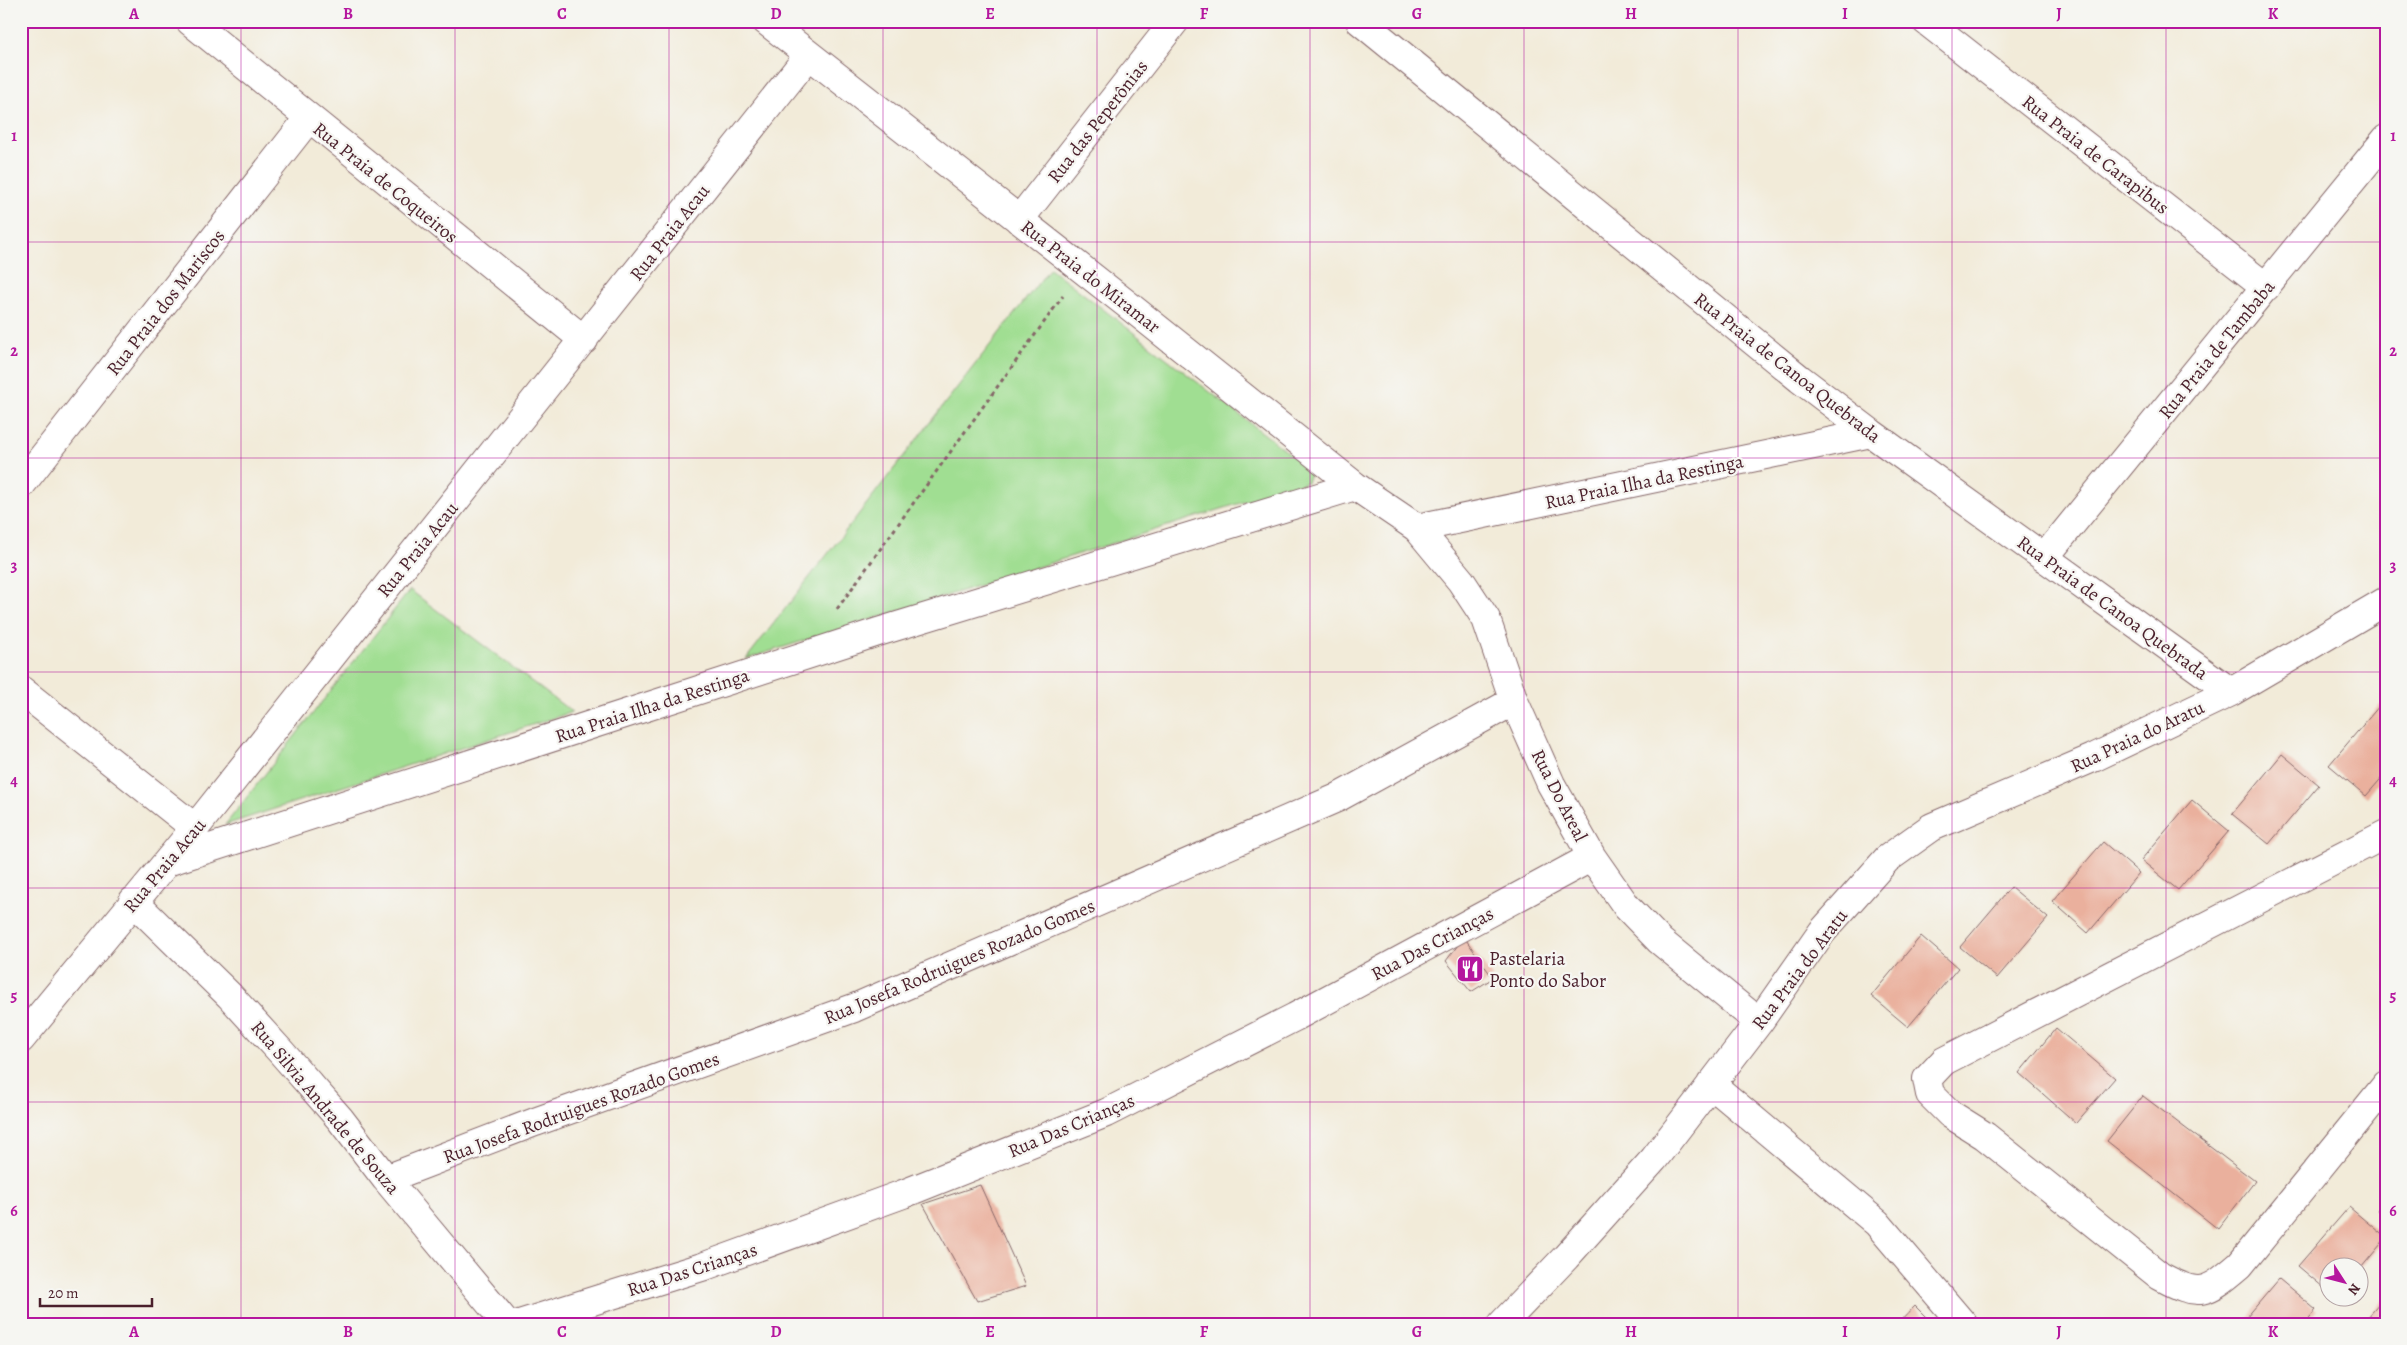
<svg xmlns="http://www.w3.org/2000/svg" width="2407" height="1345" font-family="Alegreya,serif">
  <rect width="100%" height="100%" fill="#f6f6f2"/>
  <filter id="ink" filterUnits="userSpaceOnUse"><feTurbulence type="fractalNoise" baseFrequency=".02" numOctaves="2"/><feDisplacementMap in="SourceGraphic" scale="10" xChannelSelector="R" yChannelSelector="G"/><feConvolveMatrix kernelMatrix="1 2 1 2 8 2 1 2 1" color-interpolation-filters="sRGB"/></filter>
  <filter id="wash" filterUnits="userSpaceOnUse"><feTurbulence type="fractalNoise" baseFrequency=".0096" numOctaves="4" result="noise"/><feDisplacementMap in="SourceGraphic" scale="20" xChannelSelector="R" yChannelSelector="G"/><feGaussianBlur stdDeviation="1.12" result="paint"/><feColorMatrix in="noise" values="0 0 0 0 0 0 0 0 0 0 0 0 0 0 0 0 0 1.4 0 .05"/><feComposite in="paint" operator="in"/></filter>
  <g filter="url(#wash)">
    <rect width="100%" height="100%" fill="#f2ebd9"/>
    <path fill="#a0de92" stroke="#757e5e" d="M1050,268l257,199 3,7 -3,8 -561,177z
      M410,590l162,122 -347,113z"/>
    <g id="blocks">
      <path fill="#eab09d" d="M2380,705l6,6v62l-20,23 -37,-31z
        M2282,754l37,31 -50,59 -37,-30z
        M2192,800l37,31 -51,59 -37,-30z
        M2103,842l36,31 -51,60 -36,-32z
        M2011,887l37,31 -51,60 -37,-31z
        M1921,936l37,32 -50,59 -37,-31z
        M1464,937l29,41 -22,14 -25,-31z
        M2056,1028l59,50 -39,45 -57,-50z
        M2143,1096l112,85 -37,48 -111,-88z
        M980,1185l46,101 -49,15 -54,-97z
        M2386,1201v16l-8,-7z
        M2349,1207l37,31 -25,30h-31v25l-32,-27z
        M2279,1279l37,31 -12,14h-63z
        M2386,1296v28h-24z
        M1915,1306l18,18h-35z"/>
    </g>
  </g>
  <g filter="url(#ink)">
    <use href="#blocks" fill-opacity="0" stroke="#856668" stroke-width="1"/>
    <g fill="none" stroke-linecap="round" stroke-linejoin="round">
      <g stroke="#856668" stroke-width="30">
        <path id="street" d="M190,21l394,319
          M766,21l362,284 227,181 62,42 44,53 25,38 28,82 37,83 41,73 35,50 33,34 99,81
          M1360,21l440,358 71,54 360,259
          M1926,21l340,266
          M1019,220l156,-199
          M21,485l287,-366
          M1417,528l454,-95
          M2044,558l342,-419
          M21,690l174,138
          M2386,834l-442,227 -17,18 3,15 20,20 35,22 175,140c40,22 46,18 80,-11l146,-180
          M167,862l711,-230 477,-146
          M133,901l97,95 52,57 58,66 46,60 121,145
          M21,1039l174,-211 614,-773
          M1711,1084l166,139 86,101
          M386,1179l149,-57 319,-114 483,-210 177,-97
          M519,1324l186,-58 198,-72 203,-81 189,-96 297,-160
          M1502,1324l64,-67 88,-98 105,-137 63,-90 65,-73 45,-32 161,-69 138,-66 155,-91"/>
      </g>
      <path stroke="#856668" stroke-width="3" stroke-dasharray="4 4" stroke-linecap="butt" d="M837,609l226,-313"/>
      <use href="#street" stroke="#fff" stroke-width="28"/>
    </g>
  </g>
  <path fill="none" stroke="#b5179e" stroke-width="1" stroke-opacity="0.55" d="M241,21v1303M455,21v1303M669,21v1303M883,21v1303M1097,21v1303M1310,21v1303M1524,21v1303M1738,21v1303M1952,21v1303M2166,21v1303M21,242h2365M21,458h2365M21,672h2365M21,888h2365M21,1102h2365"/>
  <defs>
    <g id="restaurant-square" transform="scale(1.4375)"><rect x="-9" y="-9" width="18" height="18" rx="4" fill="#b5179e" stroke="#f6f6f2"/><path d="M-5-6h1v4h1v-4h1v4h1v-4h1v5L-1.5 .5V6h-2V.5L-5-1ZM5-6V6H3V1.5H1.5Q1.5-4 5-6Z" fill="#fff"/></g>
  </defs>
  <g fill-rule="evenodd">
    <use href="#restaurant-square" x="1470" y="969"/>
  </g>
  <g text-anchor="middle" stroke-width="4.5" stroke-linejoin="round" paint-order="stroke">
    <g font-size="19" fill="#4a1f2b" stroke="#f6f6f2">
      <text transform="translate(1097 121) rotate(-52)" y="7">Rua das Peperônias</text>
      <text transform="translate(2096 154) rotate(38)" y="7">Rua Praia de Carapibus</text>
      <text transform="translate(386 182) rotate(39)" y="7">Rua Praia de Coqueiros</text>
      <text transform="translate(669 232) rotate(-52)" y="7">Rua Praia Acau</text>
      <text transform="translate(1091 276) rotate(38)" y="7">Rua Praia do Miramar</text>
      <text transform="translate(165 302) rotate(-52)" y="7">Rua Praia dos Mariscos</text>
      <text transform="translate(2216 349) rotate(-51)" y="7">Rua Praia de Tambaba</text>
      <text transform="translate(1788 367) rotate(38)" y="7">Rua Praia de Canoa Quebrada</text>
      <text transform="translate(1644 481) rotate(-12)" y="7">Rua Praia Ilha da Restinga</text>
      <text transform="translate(417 549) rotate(-51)" y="7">Rua Praia Acau</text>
      <text transform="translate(2113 607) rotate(36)" y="7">Rua Praia de Canoa Quebrada</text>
      <text transform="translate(652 705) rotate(-18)" y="7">Rua Praia Ilha da Restinga</text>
      <text transform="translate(2137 736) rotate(-25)" y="7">Rua Praia do Aratu</text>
      <text transform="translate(1560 795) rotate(63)" y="7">Rua Do Areal</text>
      <text transform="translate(164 865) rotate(-50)" y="7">Rua Praia Acau</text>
      <text transform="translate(1432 943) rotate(-28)" y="7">Rua Das Crianças</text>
      <text transform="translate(959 961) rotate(-23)" y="7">Rua Josefa Rodruigues Rozado Gomes</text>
      <text transform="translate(1799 969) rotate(-53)" y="7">Rua Praia do Aratu</text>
      <text transform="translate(326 1107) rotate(50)" y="7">Rua Silvia Andrade de Souza</text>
      <text transform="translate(581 1107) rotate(-20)" y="7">Rua Josefa Rodruigues Rozado Gomes</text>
      <text transform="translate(1071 1125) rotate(-23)" y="7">Rua Das Crianças</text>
      <text transform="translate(692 1269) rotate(-18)" y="7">Rua Das Crianças</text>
    </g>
    <g font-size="19" fill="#4a1f2b" stroke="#f6f6f2" text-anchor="start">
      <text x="1489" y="965">Pastelaria<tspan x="1489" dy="22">Ponto do Sabor</tspan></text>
    </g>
  </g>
  <rect width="2407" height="1345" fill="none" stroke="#f6f6f2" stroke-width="55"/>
  <g transform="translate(2344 1282) rotate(126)"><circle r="24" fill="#f6f6f2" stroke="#b1a0a2"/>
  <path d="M0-4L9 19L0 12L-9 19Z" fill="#b5179e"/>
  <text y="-8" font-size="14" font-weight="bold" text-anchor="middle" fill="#4a1f2b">N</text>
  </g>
  <path d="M40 1298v8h112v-8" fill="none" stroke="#4a1f2b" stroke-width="2.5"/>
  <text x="48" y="1298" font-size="15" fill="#4a1f2b" stroke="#f6f6f2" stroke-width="4" paint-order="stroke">20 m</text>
  <rect x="28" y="28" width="2352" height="1290" fill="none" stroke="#b5179e" stroke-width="2"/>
  <g font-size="16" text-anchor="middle" font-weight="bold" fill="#b5179e">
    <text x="134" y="19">A</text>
    <text x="348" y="19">B</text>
    <text x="562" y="19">C</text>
    <text x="776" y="19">D</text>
    <text x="990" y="19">E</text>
    <text x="1204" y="19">F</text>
    <text x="1417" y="19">G</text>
    <text x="1631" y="19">H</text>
    <text x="1845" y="19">I</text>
    <text x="2059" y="19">J</text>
    <text x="2273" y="19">K</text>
    <text x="14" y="141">1</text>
    <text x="2393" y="141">1</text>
    <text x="14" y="356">2</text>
    <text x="2393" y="356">2</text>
    <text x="14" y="571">3</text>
    <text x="2393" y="571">3</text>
    <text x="14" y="786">4</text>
    <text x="2393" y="786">4</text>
    <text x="14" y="1001">5</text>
    <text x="2393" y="1001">5</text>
    <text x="14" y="1216">6</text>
    <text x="2393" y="1216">6</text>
    <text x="134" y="1337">A</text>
    <text x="348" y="1337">B</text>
    <text x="562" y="1337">C</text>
    <text x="776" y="1337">D</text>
    <text x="990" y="1337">E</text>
    <text x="1204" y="1337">F</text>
    <text x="1417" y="1337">G</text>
    <text x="1631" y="1337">H</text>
    <text x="1845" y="1337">I</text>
    <text x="2059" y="1337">J</text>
    <text x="2273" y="1337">K</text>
  </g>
</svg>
